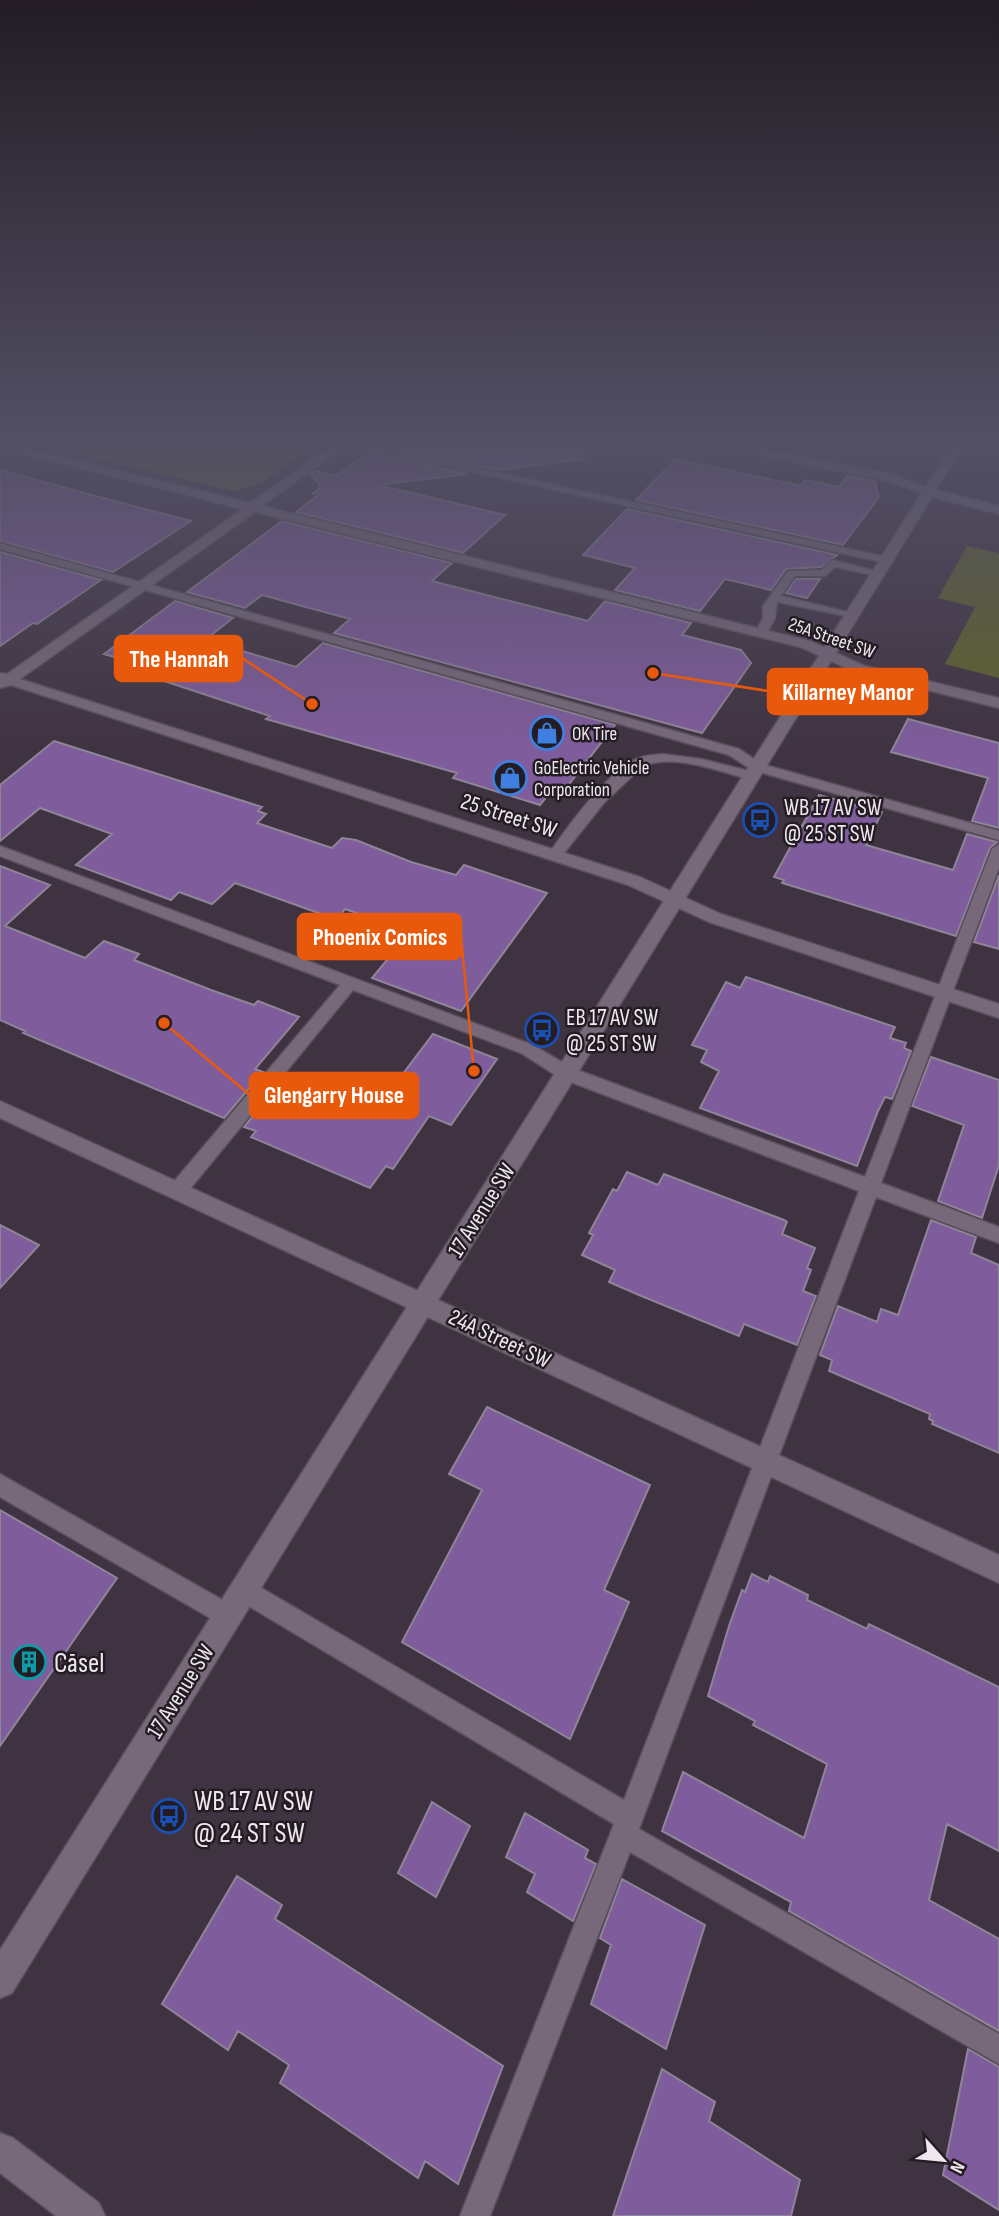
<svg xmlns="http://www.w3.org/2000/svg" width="999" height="2216" font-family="'Sofia Sans Condensed',sans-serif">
  <rect width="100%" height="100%" fill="#403341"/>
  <path fill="#5e6328" d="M13,439h312l-64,44 -26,8z
    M967,546l32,7v125l-54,-14 30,-57 -37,-9z"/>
  <path fill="#7f5c9b" stroke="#8f8598" stroke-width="2" d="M386,439h197l2,20 -87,11 -119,-26z
    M369,452l99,22 -90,11 127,30 -42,38 -167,-41 26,-20 -10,2 9,-7 -10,-13 5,-3 20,5z
    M675,459l126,27 4,-6 34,7 8,-11 28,5 4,16 -36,48 -207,-45z
    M0,470l84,23 107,28 -78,51 -113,-31z
    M627,509l210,46 -16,12 -35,2 -15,21 -46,-11 -25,32 -85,-21 20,-22 -52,-13z
    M282,521l170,42 -20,18 86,22 70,18 17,-20 86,22 -9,12 59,15 10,13 -49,70 -368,-100 16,-14 -88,-24 -17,13 -58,-16z
    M0,552l101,28 -64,44 -4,-1 -33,23z
    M796,579h24l-13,19 -21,-5z
    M175,601l58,17 -28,22 91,27 27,-24 292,82 -49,63 -10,-3 -16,20 -87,-27 4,-5 -191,-54 4,-3 -142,-47 7,-6 -31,-9z
    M908,719l91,24v85l-27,-7 16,-43 -97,-26z
    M54,741l208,66 -4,4 8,3 -9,9 75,25 10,-10 14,2 55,22 45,13 8,-10 83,28 -86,118 -89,-33 38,-46 -65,-23 -7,9 -14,-3 -89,-32 -23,21 -33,-12 -8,8 -95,-35 36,-31 -72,-26 -40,33v-56z
    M819,795l63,17 -16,33 87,25 14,-36 30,8 -7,6 -34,88 -174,-53 2,-3 -10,-3z
    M0,866l50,19 -45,41 80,32 19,-17 35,13 -5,6 77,30 43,15 4,-4 41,16 -44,52 8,3 -39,46 -201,-85 2,-2 -25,-11z
    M999,875v74l-25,-7z
    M746,977l149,50 -5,11 16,5 -2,5 7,3 -19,48 -7,-2 -7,14 -21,55 -157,-58 19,-37 -18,-9 6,-12 -15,-5 34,-63 14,6z
    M433,1034l64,25 -46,66 -22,-9 -36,53 -7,-3 -16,22 -119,-51 5,-6 -12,-4 38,-47 89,36z
    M931,1057l68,23v85l-17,53 -44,-17 26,-76 -52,-19z
    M627,1172l31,13 6,-11 120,46 3,2 -5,12 33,14 -8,20 4,2 -8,21 13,5 -19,49 -53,-21 -5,12 -100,-41 -30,-13 6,-12 -33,-15 11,-20 -4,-2 24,-44 4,2z
    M931,1220l45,17 -5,16 28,12v188l-67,-29 1,-3 -4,-2 1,-5 -101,-43 3,-11 -12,-5 18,-49 39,16 4,-13 17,6z
    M0,1225l39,20 -39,43z
    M487,1407l163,78 -46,105 25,12 -59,137 -168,-97 80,-152 -33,-16z
    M0,1510l117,68 -117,168z
    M752,1574l16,8 2,-6 38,19 -1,5 60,29 2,-5 130,63v164l-52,-27 -18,76 70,39v92l-210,-120 2,-9 -129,-71 21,-59 121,66 23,-74 -74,-39 2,-4 -47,-25 21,-70 13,-36 3,2z
    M432,1802l38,24 -34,71 -38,-24z
    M525,1813l63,37 -3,8 11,6 -23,57 -46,-29 8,-18 -29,-17z
    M237,1876l45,29 -7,14 228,147 -45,118 -33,-23 -7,17 -138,-95 9,-18 -51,-34 -10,19 -66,-46z
    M622,1879l83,46 -39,124 -75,-45 20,-59 -11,-7z
    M968,2049l31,18v143l-56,-35z
    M662,2069l53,33 -6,19 91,59 -9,36h-178z"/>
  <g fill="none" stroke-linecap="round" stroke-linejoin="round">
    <g stroke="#5a4f5c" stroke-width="3">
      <path id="lane" d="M343,439l543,118 5,3 -5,3 -540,-119 -3,-1z
        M0,543l739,206 23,15 237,67v9l-247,-70 -23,-15 -729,-206z
        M832,560l52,13 -6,3 -43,-9 -10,9h-30l-14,20 75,18v4l-79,-16 -2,16 -8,15 -10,2 -2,-2 8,-15v-12l25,-35 34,-1z
        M662,754l39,5 56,14 2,3 -7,4c-32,-8 -76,-27 -109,-14l-39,37 -44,55h-10l-2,-3c20,-29 56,-79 86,-95 9,-5 18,-5 28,-6z
        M999,844v24l-118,315 118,44v16l-123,-46 -237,632 360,205v30l-369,-212 -140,364h-30l154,-392 -379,-226 -4,-8 4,-8 8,-4 8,4 373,218 235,-609 -299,-113 -39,-25 -168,-63 -168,205 -7,3 -7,-3 -2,-5 2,-5 169,-200 -340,-129v-10l533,199 39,23 293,109 127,-328z
        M0,1474l235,133 4,8 -4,8 -8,4 -8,-4 -219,-126z"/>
    </g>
    <g stroke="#5a4f5c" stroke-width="3">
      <path id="street" d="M342,439h13l-93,67 548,135 55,25 134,32v10l-144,-36 -55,-25 -545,-135 -235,167 620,198 81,37 278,90v14l-290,-96 -81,-37 -617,-200 -11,3v-15l7,1 236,-165 -243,-61v-6l250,61z
        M687,439h22l182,35 45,18 -6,4 -42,-15 -195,-39z
        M0,1101l999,454v28l-999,-465z
        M0,2133l13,5 86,65 6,13h-49l-56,-43z"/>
    </g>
    <g stroke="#5a4f5c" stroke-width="3">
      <path id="secondary" d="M956,439h12l-32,51 63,16v8l-67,-17 -920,1496 -12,5v-48z"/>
    </g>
    <path stroke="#908591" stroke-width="2.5" stroke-dasharray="2 3.5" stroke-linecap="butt" d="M865,449l8,-10"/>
    <use href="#lane" fill="#776979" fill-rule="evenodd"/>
    <use href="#street" fill="#776979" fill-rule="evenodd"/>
    <use href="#secondary" fill="#776979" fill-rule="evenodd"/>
  </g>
  <linearGradient id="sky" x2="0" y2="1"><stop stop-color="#231c24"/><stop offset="0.59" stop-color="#535065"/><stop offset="1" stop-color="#535065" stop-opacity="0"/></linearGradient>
  <rect width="999" height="749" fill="url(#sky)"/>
  <defs>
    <g id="shop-ring" transform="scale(1.75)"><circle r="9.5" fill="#231d23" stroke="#3f7fe0" stroke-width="1.5"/><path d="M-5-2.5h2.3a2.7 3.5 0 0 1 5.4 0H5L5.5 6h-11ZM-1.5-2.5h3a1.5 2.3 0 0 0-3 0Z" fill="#3f7fe0"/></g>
    <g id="bus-ring" transform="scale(1.75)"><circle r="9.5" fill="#231d23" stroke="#1a4fb4" stroke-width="1.5"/><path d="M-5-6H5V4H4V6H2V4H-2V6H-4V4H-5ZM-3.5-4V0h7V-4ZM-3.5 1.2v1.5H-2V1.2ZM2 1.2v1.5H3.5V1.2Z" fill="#1a4fb4"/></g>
    <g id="building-ring" transform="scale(1.75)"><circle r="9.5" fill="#231d23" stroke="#0f9aa8" stroke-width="1.5"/><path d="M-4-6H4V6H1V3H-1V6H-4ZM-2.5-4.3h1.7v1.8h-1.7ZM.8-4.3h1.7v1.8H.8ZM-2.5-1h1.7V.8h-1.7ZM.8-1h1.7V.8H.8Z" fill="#0f9aa8"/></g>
  </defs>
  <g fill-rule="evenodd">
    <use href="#shop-ring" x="547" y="733"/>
    <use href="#shop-ring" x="510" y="778"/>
    <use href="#bus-ring" x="760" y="820"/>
    <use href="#bus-ring" x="542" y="1030"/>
    <use href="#building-ring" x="29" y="1662"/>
    <use href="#bus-ring" x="169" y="1816"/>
  </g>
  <g text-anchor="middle" stroke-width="5" stroke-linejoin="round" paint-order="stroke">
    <g font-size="19" fill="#efe7f0" stroke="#231d23">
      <text transform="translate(832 637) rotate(19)" y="7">25A Street SW</text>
    </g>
    <g font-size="19" fill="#efe7f0" stroke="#231d23" text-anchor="start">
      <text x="572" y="740">OK Tire</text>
      <text x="534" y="774">GoElectric Vehicle<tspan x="534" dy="22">Corporation</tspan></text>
    </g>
    <g font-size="23" fill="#efe7f0" stroke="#231d23" text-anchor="start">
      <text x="784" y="815">WB 17 AV SW<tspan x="784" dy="26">@ 25 ST SW</tspan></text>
      <text x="566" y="1025">EB 17 AV SW<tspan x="566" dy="26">@ 25 ST SW</tspan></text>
    </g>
    <g font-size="23" fill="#efe7f0" stroke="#231d23">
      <text transform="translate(509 815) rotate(18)" y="8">25 Street SW</text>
      <text transform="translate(481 1210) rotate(-58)" y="8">17 Avenue SW</text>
      <text transform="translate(500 1338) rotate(25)" y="8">24A Street SW</text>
      <text transform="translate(180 1691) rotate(-58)" y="8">17 Avenue SW</text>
    </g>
    <g font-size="28" fill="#efe7f0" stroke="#231d23" text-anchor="start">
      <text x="54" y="1672">Cāsel</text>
      <text x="194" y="1810">WB 17 AV SW<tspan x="194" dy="32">@ 24 ST SW</tspan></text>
    </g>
  </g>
  <path fill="none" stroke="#e8590c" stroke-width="2.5" d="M312 704L242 658M653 673L768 691M474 1071L461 937M164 1023L250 1095"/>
  <g fill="#e8590c" stroke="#231d23" stroke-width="2.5">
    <circle cx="312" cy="704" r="7"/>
    <circle cx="653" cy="673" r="7"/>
    <circle cx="474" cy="1071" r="7"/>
    <circle cx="164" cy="1023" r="7"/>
  </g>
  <g fill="#e8590c" stroke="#e8590c" stroke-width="2.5">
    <rect x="115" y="636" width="127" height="45" rx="7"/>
    <rect x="768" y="669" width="159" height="45" rx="7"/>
    <rect x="298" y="914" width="163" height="45" rx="7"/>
    <rect x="250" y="1073" width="168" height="45" rx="7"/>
  </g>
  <g font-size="24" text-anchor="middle" font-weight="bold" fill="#fff">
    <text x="179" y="667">The Hannah</text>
    <text x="848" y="700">Killarney Manor</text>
    <text x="380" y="945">Phoenix Comics</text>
    <text x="334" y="1103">Glengarry House</text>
  </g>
  <g transform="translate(943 2160) rotate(117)" stroke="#231d23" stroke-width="5" paint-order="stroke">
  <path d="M0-5L12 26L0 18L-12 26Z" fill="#efe7f0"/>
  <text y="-10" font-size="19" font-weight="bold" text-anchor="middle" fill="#efe7f0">N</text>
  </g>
</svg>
